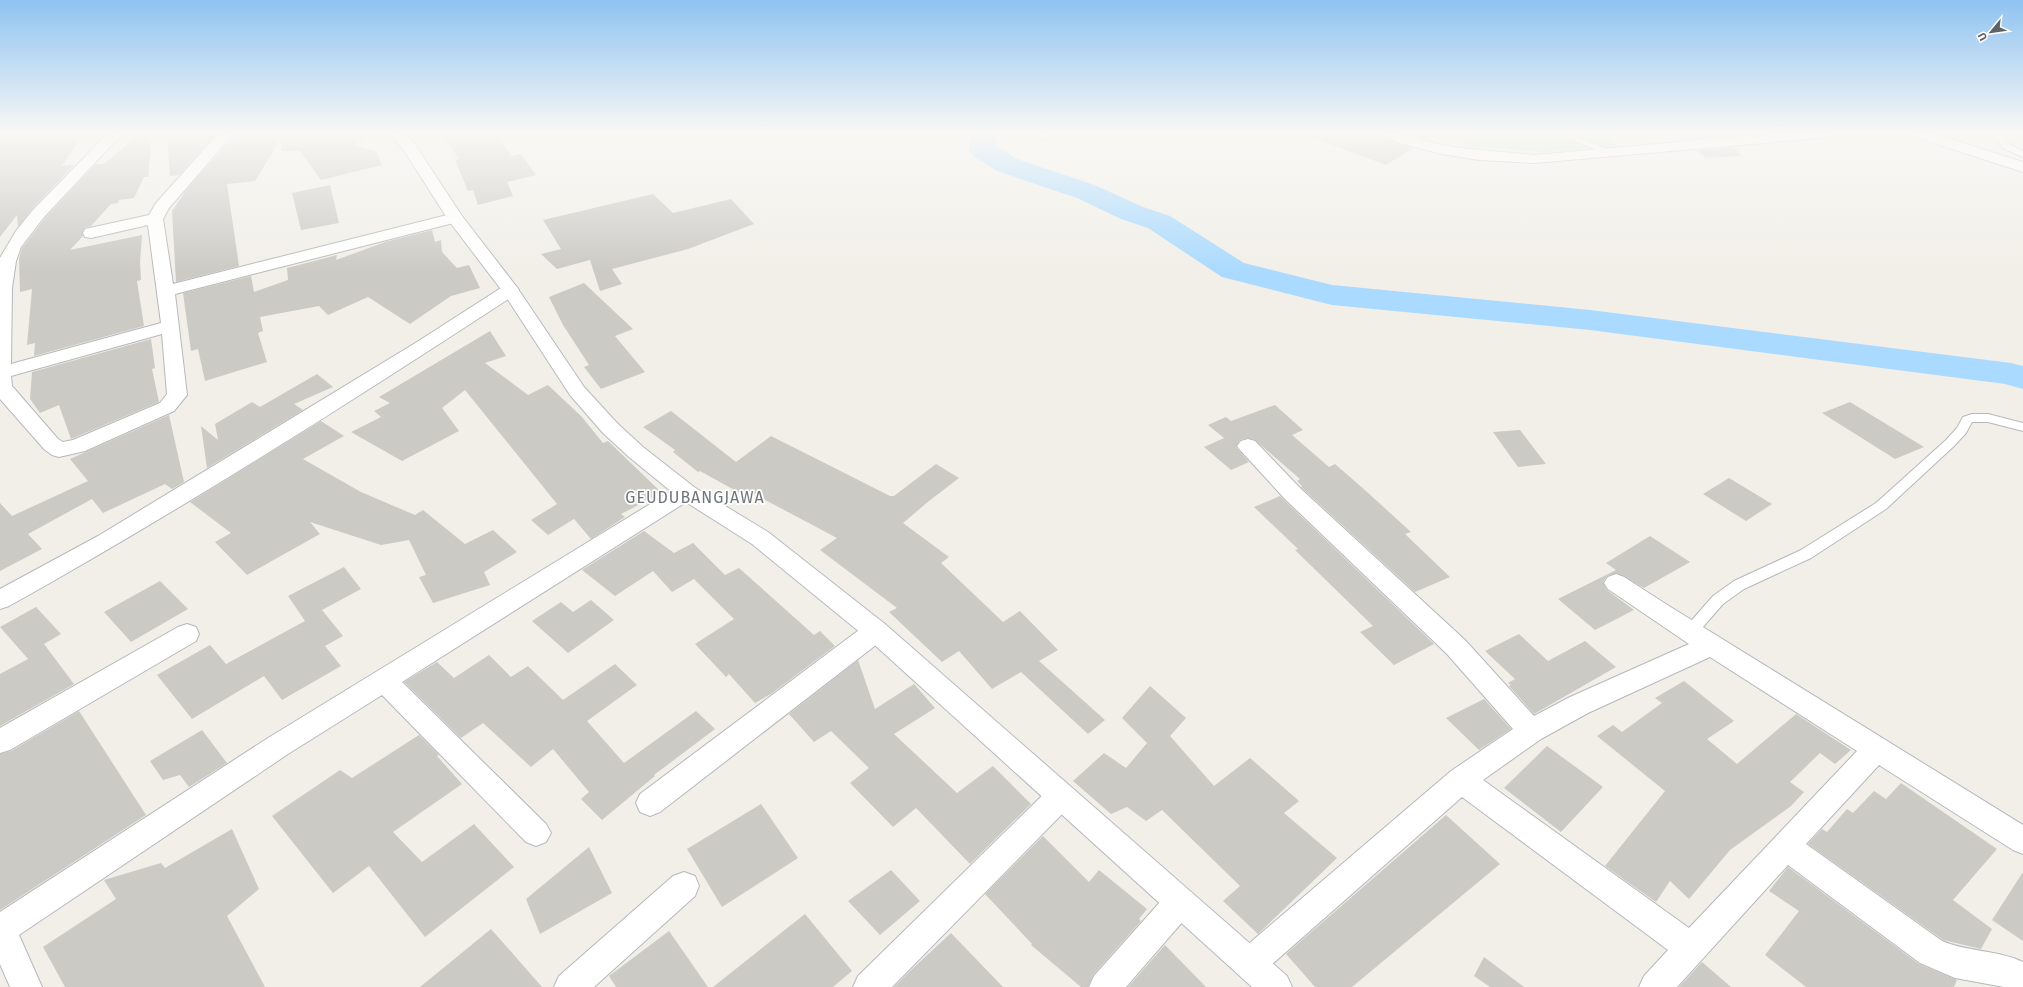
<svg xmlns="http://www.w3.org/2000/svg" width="2023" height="987" font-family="'Fira Sans',sans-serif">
  <rect width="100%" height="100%" fill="#f1efe8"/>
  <path fill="#c5e8c5" d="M1468,133h131l19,13 -73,6 -83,-6z"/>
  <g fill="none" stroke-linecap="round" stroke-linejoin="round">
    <path fill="#aadaff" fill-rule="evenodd" d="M969,133h26l2,13 20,13 80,27 46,21 27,9 74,47 88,22 258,25 421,53 12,3v23l-18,-5 -415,-54 -258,-25 -110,-28 -74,-49 -27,-9 -44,-21 -80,-27 -24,-15 -4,-6z"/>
  </g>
  <path fill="#cccac5" d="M49,133h35l-22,33 12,-1 -42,44 -14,18 -1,-12 -17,22v-100z
    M167,133h48l2,1 -38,41 -9,1z
    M237,133h138l-21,12 22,6 6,14 -61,15 -21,-29h-18l-2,-11 -25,41 -28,3 12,82 -63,16 -4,-71 15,-22z
    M441,133h56l14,23 10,-2 15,21 -29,7 6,14 -35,9 -5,-15 -5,1 -13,-31 4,-1z
    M1306,133h74l2,4 31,11 -27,17 -80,-30z
    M1407,133h30l-11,7z
    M1675,133l48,1 2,2 -42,4z
    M152,134l-4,43h-4l-10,21 -15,2 -1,3 -7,1 -20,22 -7,2 -1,8 -13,14 72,-15 -2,27 1,18 -4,1 7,45 -110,30 1,-13 -8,2 5,-56 -12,3 -1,-34 3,-10 23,-30 51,-54h8l34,-29z
    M1734,147l7,9 -35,2 -10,-8z
    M330,185l9,38 -38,7 -9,-37z
    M653,194l20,19 58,-14 23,25 -66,25 -76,20 10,15 -22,7 -10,-31 -33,9 -16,-15 20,-5 -18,-29z
    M432,230l3,12 6,-2 1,12 15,16 12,-3 11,23 -29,8 -41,28 -42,-27 -40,18 -9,-9 -59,11 3,14 -5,2 9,29 -62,19 -7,-32 -7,2 -8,-58 68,-17 3,16 34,-12 -1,-12 50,-13 -1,5 49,-18z
    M584,283l49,46 -18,7 30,36 -44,17 -17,-22 5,-2 -26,-40 -14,-28z
    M490,331l16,25 -21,7 43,32 20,-10 33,31 22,27 5,-2 54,52 -41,21 4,3 -34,22 -17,-20 -26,16 -17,-15 26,-16 -92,-114 -23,18 17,23 -57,30 -51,-29 30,-15 -7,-6 16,-8 -11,-6z
    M151,339l4,29 -3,1 7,33 -88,37 -12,-34 -19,8 -10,-14 2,-27z
    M317,374l16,13 -39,17 9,6 -96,58 -6,-42 17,14 -3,-16 37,-22 8,5z
    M1850,402l74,45 -29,12 -73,-46z
    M1275,405l28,25 -11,5 37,32 6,-3 31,27 45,41 -6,2 45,43 -35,15 -113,-104 -1,-1 1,-1 -5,-5 3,-2 -45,-39 -7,-2 -8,2 -4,7 13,15 -18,8 -27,-23 20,-9 -16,-13 18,-8 5,4z
    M671,411l65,51 35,-26 119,60h4l42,-32 23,14 -30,23 -26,22 46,34 -8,6 62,59 17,-11 38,39 -19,11 66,59 -17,14 -67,-62 -29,17 -33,-38 -17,11 -53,-50 8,-4 -77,-58 17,-12 -85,-45 -5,4 -47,-26 -2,1 -25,-20 2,-2 -32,-23z
    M169,415l15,67 -12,7 -7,-5 -62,29 -11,-14 -64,35 14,15 -42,22v-68l12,13 76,-35 -18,-22z
    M321,421l23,15 -41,23 58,33 54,23 8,-5 42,34 28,-14 24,22 -33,20 6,13 -57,18 -14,-26 7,-2 -17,-35 -28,5 -71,-23 10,12 -73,41 -32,-33 16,-9 -41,-31z
    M1520,430l26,34 -28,3 -25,-35z
    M1729,478l43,26 -26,17 -43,-27z
    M1280,496l4,4 150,144 -40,21 -34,-33 13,-6 -78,-76 3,-1 -44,-42z
    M644,531l30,22 19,-10 32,32 14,-7 75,67 6,-4 15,15 -64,48 -16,9 -26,-29 -3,3 -31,-33 39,-25 -40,-40 -22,13 -19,-21 -38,25 -33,-26z
    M1650,536l40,26 -46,26 -27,-15 -10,3 -4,6 4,8 27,20 -39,20 -37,-31 58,-29 -10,-7z
    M344,567l17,22 -39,21 21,26 -18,10 16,20 -59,34 -18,-24 -72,43 -35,-44 53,-30 16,19 79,-43 -17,-25z
    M160,581l28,28 -57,33 -27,-30z
    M591,600l23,20 -46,33 -36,-32 29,-19 12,10z
    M36,607l25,27 -17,10 30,40 -74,42v-52l28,-15 -28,-32z
    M1519,634l29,27 37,-20 31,26 -82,47 -25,-28 2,-1 -3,-2 7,-4 -30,-28z
    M489,655l22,22 17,-11 35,34 52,-36 22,21 -50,36 37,42 72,-52 19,18 -61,46 1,1 -53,44 -21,-21 8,-7 -36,-43 -22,18 -48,-44 -22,15 -57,-56 33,-20 17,16z
    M858,660l17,49 39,-25 21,24 -41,26 63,59 36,-27 38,38 -61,60 -54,-56 -23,19 -43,-44 19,-15 -38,-37 -17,11 -25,-28z
    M1684,681l50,40 -27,18 30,25 59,-50 55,36 -16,14 -15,-11 -30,29 14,10 -13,14 -61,44 -41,49 -19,-18 -14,21 -51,-36 60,-75 -68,-55 16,-11 9,7 40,-29 -7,-5z
    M1150,686l36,32 -16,18 44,50 36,-28 49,43 -15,12 53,45 -79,76 -35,-33 17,-15 -78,-76 -16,11 -19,-14 -16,7 -38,-33 31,-28 22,15 21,-25 -25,-25z
    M1484,699l27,30 -32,21 -33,-32z
    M79,711l67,104 -146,95v-156l11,-3z
    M202,730l25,33 -38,24 -9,-12 -17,5 -13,-19z
    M419,735l20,20 -2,1 25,28 -69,48 29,30 52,-38 40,43 -89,70 -56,-71 -36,27 -61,-77 68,-46 12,8z
    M1547,746l56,41 -42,45 -57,-44z
    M1901,783l96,66 -44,51 39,29 -11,20 -38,-9 -135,-96 14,-15 5,3 20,-23 6,4 21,-22 12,8z
    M761,804l37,54 -76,49 -35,-58z
    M1446,815l54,49 -148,123h-37l-29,-33z
    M232,829l27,60 -32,27 38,71h-200l-22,-40 73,-48 -12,-19 57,-17 4,5z
    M1043,836l46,46 10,-12 48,39 -8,10 2,2 -48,54 -5,12h-7l-50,-42 1,-1 -47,-50z
    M589,847l23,46 -72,41 -14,-35z
    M1788,867l131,97 38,16 -3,7h-148l-41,-32 34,-44 -30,-20z
    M891,870l29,31 -40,34 -32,-34z
    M2023,872v69l-31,-21z
    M805,914l47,57 -19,16h-120z
    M491,929l51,58h-122z
    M669,931l39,56h-92l-7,-11z
    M951,933l52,54h-109l16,-16z
    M1165,945l41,42h-78z
    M1484,957l40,30h-34l-16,-11z
    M1702,962l29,25h-52z"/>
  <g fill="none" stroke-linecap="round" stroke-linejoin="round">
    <g stroke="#b5b8bc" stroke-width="2">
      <path id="lane" d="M1557,133h12l46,20 -4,3 -3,-1z
        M1993,133h8l8,11 14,7v6l-20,-9z
        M1972,414h16l35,9v8l-35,-9h-16l-6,11 -12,13 -68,63 -75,49 -67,31 -21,15 -28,32 -5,2 -5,-2 -2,-4 2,-4 28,-32 21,-15 67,-31 75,-47 70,-63 11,-12 6,-11z"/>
    </g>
    <g stroke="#b5b8bc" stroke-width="2">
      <path id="street" d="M108,133h15l-79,84 -23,30 -5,14 -4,27 -1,76 150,-41 -13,-98 -57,13 -6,-1 -2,-4 2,-4 64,-14 7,-12 63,-70h15l-65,75 -6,11 10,65 282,-71 6,2 2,3 -2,3 -286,73 12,101 -13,16 -89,40 -26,6 -7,-2 -8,-6 -44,-50v-141l16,-27 17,-21zM162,334l5,60 -7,9 -87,37 -10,2 -5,-3 -46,-53 -1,-10z
        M1034,133h15l1,2 -2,3c-6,2 -10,1 -14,-5z
        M1381,133h21l26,9 32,6 75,7 243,-22h59l-2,3 -5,1 -295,26 -56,-3 -37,-6 -42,-11 -17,-7z
        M510,285l6,1 3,4 -3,4c-165,108 -335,216 -507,312l-9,3v-20l98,-53 319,-194 87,-56z
        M1248,439l7,2 46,48 164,151 69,76 36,-19 119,-53 -81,-55 -4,-6 4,-6 8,-3 8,3 45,29 354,219v29l-10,-4 -134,-85 -73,79 136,97c26,11 56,9 81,21v25h-19l-49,-9 -35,-15 -132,-98 -111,122h-38l5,-11 24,-26 -206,-153 -201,177 -11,5 -11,-5 -5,-11 5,-11 212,-181 62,-42 -66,-75 -162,-155 -44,-48 -4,-5 4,-5zM1710,657l147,94 -168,177 -206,-148 58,-41 47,-26z
        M686,485l8,2 3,5 -3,5 -292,185 144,142 5,9 -5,9 -10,4 -10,-4 -144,-147 -94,59 -269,181 23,52h-32l-10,-23v-52l268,-174 410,-251z
        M876,621l9,3 3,7 -3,7 -225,174 -10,4 -10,-4 -4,-9 4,-9 227,-170z
        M187,624l9,3 3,7 -3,7 -186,109 -10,3v-25l178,-101z
        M1061,784l10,3 4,9 -4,9 -179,182h-39l5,-11 193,-189z
        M684,872l11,4 4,10 -4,10 -101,91h-40l5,-11 114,-100z
        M1180,888l11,4 4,10 -4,10 -65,75h-37l5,-11 75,-84z"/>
    </g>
    <g stroke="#b6babf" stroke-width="2">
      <path id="secondary" d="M389,133h15l10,10 48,73 54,70 68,101 33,36 26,24 51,40 74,45 117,92 402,352 5,11h-40l-385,-349 -115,-94 -74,-47 -49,-40 -26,-24 -33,-38 -67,-103 -54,-71 -46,-72z
        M1910,133h22l91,29v10l-111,-36z"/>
    </g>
    <use href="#lane" fill="#fff" fill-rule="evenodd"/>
    <use href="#street" fill="#fff" fill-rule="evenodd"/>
    <use href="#secondary" fill="#fff" fill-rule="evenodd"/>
  </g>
  <linearGradient id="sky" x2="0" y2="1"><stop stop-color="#8fc3f1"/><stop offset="0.49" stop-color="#f9f8f5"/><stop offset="1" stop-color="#f9f8f5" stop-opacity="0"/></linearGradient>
  <rect width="2023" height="271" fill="url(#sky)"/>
  <g text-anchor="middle" stroke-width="3.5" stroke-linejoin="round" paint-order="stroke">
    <g font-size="16" letter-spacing="1" fill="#70757a" stroke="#fff">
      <text x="695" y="503">GEUDUBANGJAWA</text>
    </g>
  </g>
  <g transform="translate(1991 32) rotate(241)" stroke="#ffffff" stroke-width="3" paint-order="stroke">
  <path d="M0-3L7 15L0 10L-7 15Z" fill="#5f6368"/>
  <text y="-6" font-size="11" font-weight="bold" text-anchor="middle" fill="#5f6368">U</text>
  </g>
</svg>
